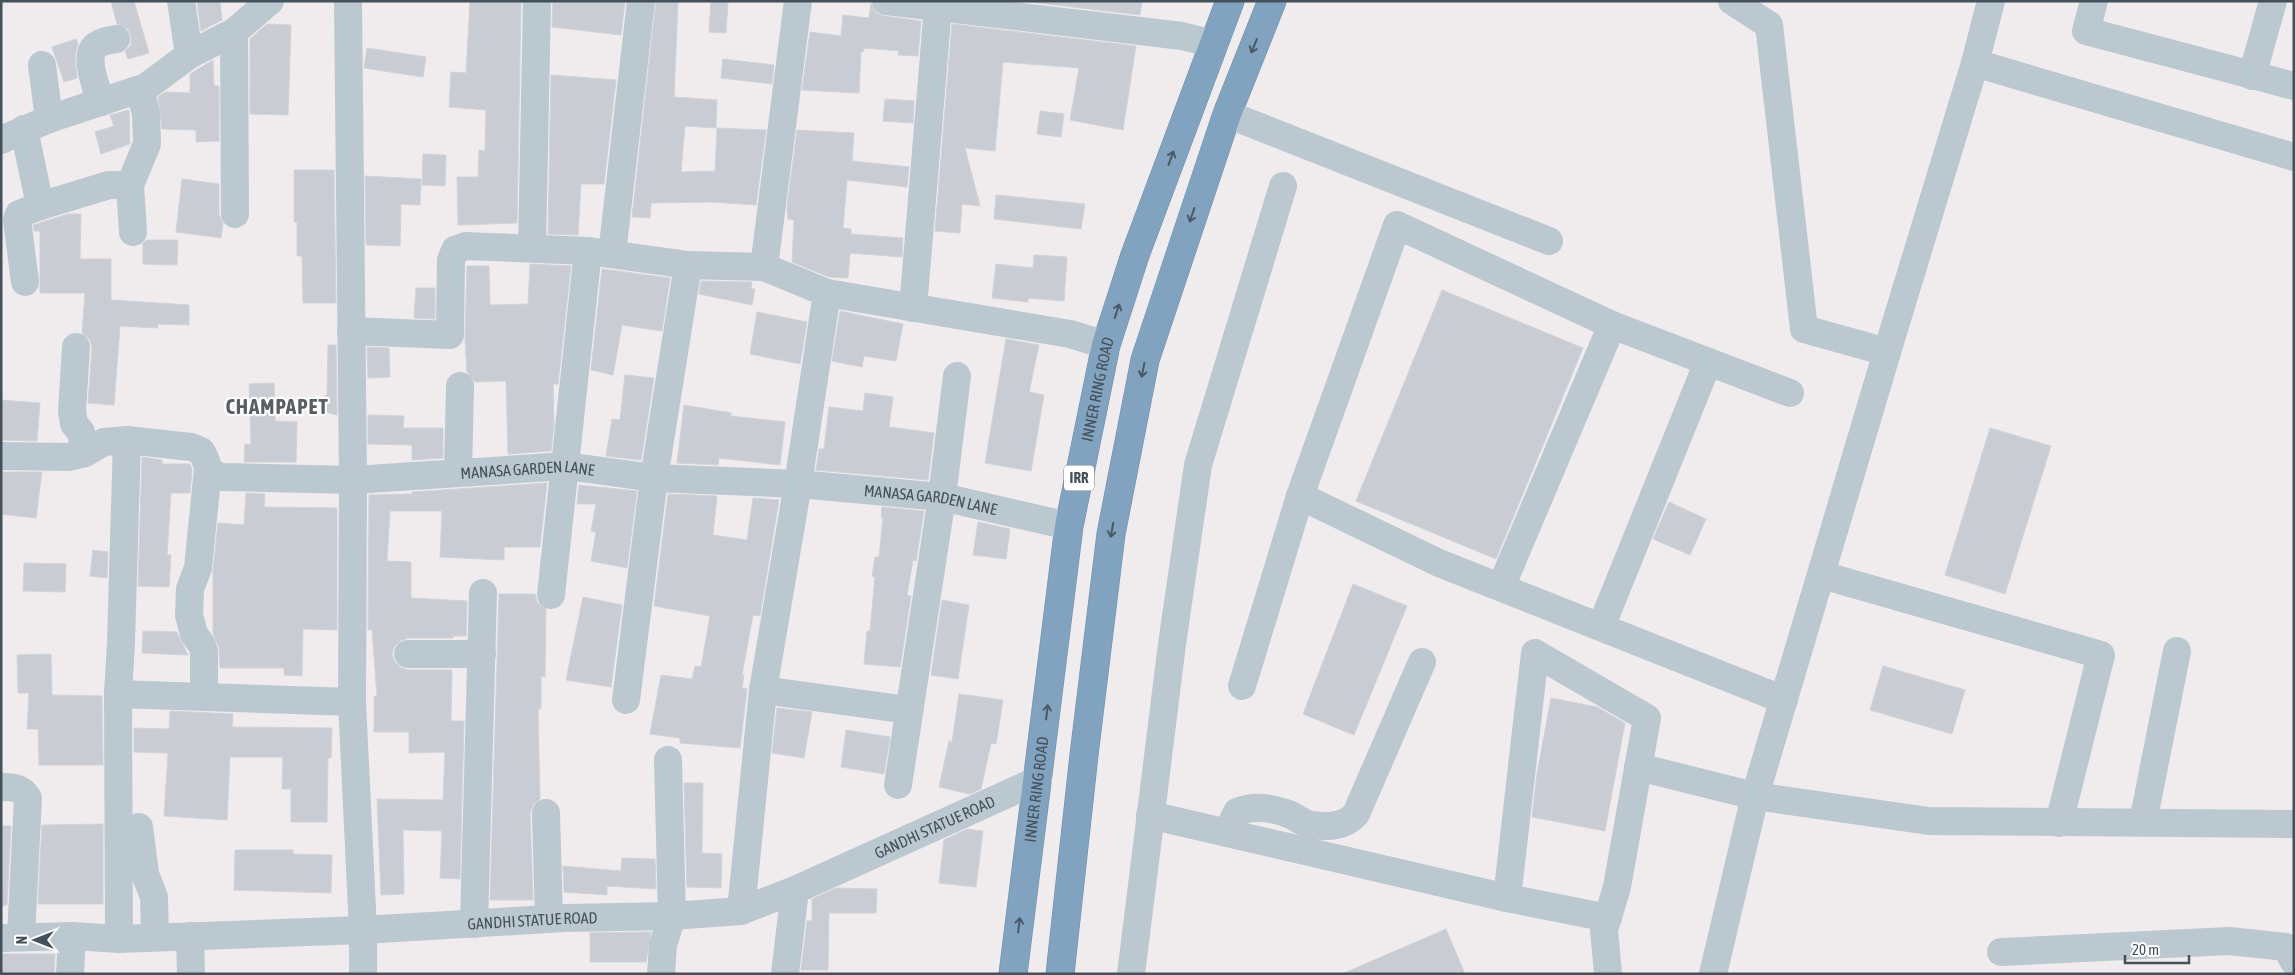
<svg xmlns="http://www.w3.org/2000/svg" width="2295" height="975" font-family="'Asap Condensed',sans-serif">
  <rect width="100%" height="100%" fill="#f0eced"/>
  <path fill="#c9ccd2" stroke="#d0d3d9" d="M111,1h23l15,52 -21,6 -3,-8 6,-6v-9l-3,-7 -11,-5z
    M197,1h23l2,19 -21,11z
    M470,1h51l-4,222 -59,2 -1,-48h21l1,-27 6,1 1,-41 -37,-3 2,-35 15,1z
    M553,1h72l-4,34 -69,-8z
    M656,1h22l-4,96 43,3 -1,28 -31,-2 -4,46 34,-1 2,-43 49,2 -10,75 -44,-3 -61,1 -1,15 -18,-1z
    M711,1h17l-2,32 -17,-1z
    M1022,1h120l-2,14z
    M871,3l5,10 8,3 37,5 -3,35 -20,-1 1,-4 -35,-3 -1,4h-2l-2,41 -57,-3 8,-58 31,4 2,-21 26,3z
    M267,24l24,1 -3,90 -38,-1v-75z
    M952,24l184,22 -13,84 -53,-10 9,-52 -76,-6 -8,89 -30,-3 15,58 -18,-2 -2,29 -25,-2z
    M76,39l2,5 -3,12 2,22 -13,4 -12,-35z
    M367,48l59,9 -3,20 -59,-9z
    M723,59l51,6 -2,19 -51,-6z
    M213,60l1,26h5v55l-23,1v-12l-34,-1 -4,-32 7,-5 25,1v-19z
    M551,75l65,5 -12,104h-23l-3,51 -30,-1z
    M885,99l29,2 -1,22 -30,-2z
    M129,110l1,34 -29,10 -6,-22 19,-6 -4,-11z
    M1040,111l24,3 -3,23 -24,-3z
    M797,130l57,3 -2,28 57,6 -2,20 -60,-7 -4,48 8,1v5l52,4 -1,19 -52,-4 -2,25 -19,-1 -37,-15 2,-42 -6,-1 -1,-12z
    M423,154l23,1 -1,31 -23,-1z
    M294,170h40l2,133h-33l-1,-47h-5v-34h-3z
    M365,176l56,3 -1,26 -19,-1 -1,42 -34,-1z
    M182,179l37,5v30l4,9 -2,15 -45,-6z
    M996,195l89,9 -4,25 -87,-10z
    M68,214h13l-1,45h31v41l78,5v20l-31,-1v4l-38,-2 -6,79 -26,-2 4,-55 -2,-8 -8,-7 3,-40h-45v-62h-6l-1,-6z
    M147,240h31l-1,25 -34,-1v-21z
    M1034,255l33,2 -3,44 -36,-3v4l-36,-4 4,-34 37,4z
    M530,264l41,2 -13,118h-5l1,41 -3,26 -43,3 -2,-73 -31,1 -8,-10 -2,-34 2,-72h22l1,39 38,-1z
    M602,269l68,9 -8,53 -40,-6 -9,50 -22,-5z
    M701,281l51,1 -1,7h4l-3,16 -53,-11z
    M416,288h19v31l-21,-1z
    M1442,290l141,58 -87,211 -140,-58z
    M840,311l63,13 -7,37 -32,-5 -2,11 -30,-6z
    M757,312l50,10 -7,42 -50,-10z
    M1006,339l33,6 -10,47 15,3 -13,76 -46,-8z
    M328,345h8l1,70 -13,-3v-16l3,-1z
    M367,347l22,1 1,29 -22,1z
    M625,375l29,3 -13,82 -35,-4 6,-37 8,1z
    M274,383l1,38 22,1 -1,40h-52l1,-18 6,1 -2,-61z
    M865,393l28,4 -4,30 45,6 -6,47 -112,-10 3,-21h5l5,-42 34,4z
    M1,400l39,3 -3,38 -36,-1z
    M684,405l47,8v3l54,6 -5,43 -61,-7 -1,7 -41,-2z
    M368,415l36,1 -1,12h40v30l-31,2v-15l-44,-1z
    M1990,428l61,18 -46,148 -60,-19z
    M142,457l20,3v4h28l2,5 -2,24h-19l-4,62h4l-2,32 -31,-1z
    M1,472h41l-6,46 -35,-4z
    M547,483l-7,64h-36v13l-64,-3 2,-46h-52l-3,50 24,1v36l56,3 -1,35h-13v2h-45l-8,3 -6,6 -2,7 2,7 7,7 7,2h44l-1,51h13l-4,158 -20,-1 2,-47 -39,-1 1,64 -23,1 -4,-96 66,1 2,-48 -36,1v-21h-35v-36h3l-5,-66h-4l1,-135 43,-1v-2z
    M579,485l58,6 -10,77 -36,-7 5,-29 -5,-1 5,-27h-19z
    M246,493l19,1 -1,13 73,1v122l-34,-1 -1,47 -18,-1v-7h-64l-1,-20 -6,-15v-62l5,-48 26,2z
    M668,494l49,2 -4,39 34,5 6,-42 26,2 -19,116 -7,-1 -11,60h2l-2,13 5,1 -7,59 -60,-5v-5l-30,-4 11,-59 31,4 3,-13 6,1 9,-51 -56,-10z
    M1669,502l37,17 -16,36 -37,-16z
    M882,507l42,4 -8,50 -3,-1 -6,35 4,1 -11,71 -36,-3 3,-33h3l5,-54 -3,-1 3,-19h4l4,-39h-2z
    M978,522l32,7 -4,30 -33,-4z
    M93,550l15,2 -1,26 -17,-2z
    M24,563l42,1 -1,28 -42,-1z
    M1353,584l54,22 -53,129 -51,-21z
    M499,594h36l2,8 9,7 -1,68 -4,-1v33h-3l2,90 -7,6 -3,8 3,87h-43z
    M583,597l39,8 -11,82 -45,-7z
    M942,600l27,5 -11,74 -27,-4z
    M143,631l34,1 11,23 -46,-2z
    M51,654l1,41 50,1 1,69h-64l-1,-36h-11l2,-36h-11l-1,-38z
    M1883,666l82,24 -13,44 -82,-24z
    M959,694l44,6 -7,44 -5,-1 -10,46 -11,5 -31,-7 10,-46 3,1z
    M1551,698l46,9 28,16 -20,108 -73,-14 5,-44z
    M777,708l35,4 -8,46 -32,-5z
    M170,711l63,3 -1,13 100,1 -1,30h-3l-1,64h-36v-33h-9l1,-32h-53l-3,63 -63,-4 4,-63 -34,-1v-24l35,1z
    M846,730l44,7 -6,37 -43,-7z
    M684,783h19l-1,70 20,1 -1,34 -34,-1z
    M103,824v80h-65l4,-79z
    M1,826h10l-4,79 -6,1z
    M967,829l16,2 -7,56 -37,-4 5,-43z
    M235,850h58v4l39,1 -1,38 -97,-3z
    M622,858l33,1 1,30 -49,-3v9l-43,-3 -1,-26 58,5z
    M836,888l41,1 -1,24h-47l-1,57h-27l6,-49h5v-22z
    M1446,929l19,45h-123z
    M651,932l-5,30h-56v-29z
    M1,954h54l-1,20h-53z"/>
  <g fill="none" stroke-linecap="round" stroke-linejoin="round">
    <g stroke="#6c8eab" stroke-width="29">
      <g id="highway">
        <path id="s3" d="M1013,974l56,-448 37,-181 29,-90 95,-254"/>
        <path d="M1060,974l24,-219 27,-221 34,-174 82,-246 45,-113"/>
      </g>
    </g>
    <g stroke="#bcc8d0" stroke-width="28">
      <path d="M181,1l8,54"/>
      <path d="M348,1l5,479 -1,222 11,228v44"/>
      <path d="M886,1l52,6 -25,301"/>
      <path d="M939,1l-1,6 244,29 32,8"/>
      <path d="M2094,1l-8,30 208,55"/>
      <path d="M234,32l1,182"/>
      <path d="M1975,63l319,94"/>
      <path d="M42,65l7,54"/>
      <path d="M2252,76l21,-75"/>
      <path d="M101,102c-4,-13 -19,-48 -4,-57 5,-4 14,-5 19,-6"/>
      <path d="M1227,114l322,127"/>
      <path d="M24,129l16,77 -21,8 -2,6 8,62"/>
      <path d="M1,140l48,-21 97,-32 43,-32 45,-23 36,-31"/>
      <path d="M40,206l69,-21h21"/>
      <path d="M133,232l-3,-47 17,-41 -1,-30 -6,-25"/>
      <path d="M532,247l5,-246"/>
      <path d="M612,254l29,-253"/>
      <path d="M688,265l76,2 63,26 243,41 36,11"/>
      <path d="M764,267l34,-266"/>
      <path d="M351,331l99,4 1,-75 4,-10 11,-4 122,5 100,14 -34,213 -28,222"/>
      <path d="M76,347l-4,64 2,13 7,8 4,21"/>
      <path d="M1887,352l88,-289 16,-62"/>
      <path id="s1" d="M1,456l67,1 17,-4 19,-11 23,-2 64,7 10,4c9,13 3,22 22,26l130,3 213,-14 88,12 144,6 144,13 127,29"/>
      <path d="M458,472l2,-86"/>
      <path d="M1300,496l97,-271 215,100 178,68"/>
      <path d="M1822,575l279,80 -42,168"/>
      <path d="M1501,587l111,-262"/>
      <path d="M551,595l37,-344"/>
      <path d="M1601,627l107,-265"/>
      <path d="M408,654h74"/>
      <path d="M1242,686l58,-190 139,67 345,137"/>
      <path d="M763,690l145,20"/>
      <path d="M118,694l3,-52 6,-202"/>
      <path d="M204,697v-45l-2,-7 -8,-11 -5,-19 1,-26 8,-21 10,-99"/>
      <path d="M1638,767l117,29 174,25 365,3"/>
      <path d="M898,785l44,-288 15,-121"/>
      <path d="M1,787c12,0 20,0 27,11l-7,138"/>
      <path d="M546,813l3,106"/>
      <path d="M1150,815l357,83"/>
      <path d="M2143,822l34,-171"/>
      <path d="M139,827l6,47 9,23 1,40"/>
      <path d="M1227,833l10,-21c17,-7 37,-4 54,3 6,3 11,7 17,9 16,4 37,3 48,-10l66,-152"/>
      <path d="M741,911l22,-221 35,-206 29,-191"/>
      <path d="M1608,918l-101,-20 28,-245 112,65 -30,169 -13,43 4,44"/>
      <path d="M474,924l9,-331"/>
      <path d="M190,936l1,38"/>
      <path id="s2" d="M1,938l71,-2 47,3 244,-9 202,-12 107,-2 69,-5 54,-21 243,-110"/>
      <path d="M119,939l-1,-245 234,8"/>
      <path d="M2001,952l228,-11 57,6 8,15"/>
      <path d="M70,974l2,-38"/>
      <path d="M661,974l2,-29 9,-29 -4,-156"/>
      <path d="M785,974l10,-84"/>
      <path d="M1131,974l41,-330 26,-179 85,-279"/>
      <path d="M1713,974l42,-178 132,-444 -83,-23 -35,-304 -37,-24"/>
    </g>
    <use href="#highway" stroke="#81a3bf" stroke-width="28"/>
  </g>
  <defs><path id="oneway-shaft" d="M-6 0H5M1.5-3L5.5 0L1.5 3" fill="none" stroke-width="1.6" stroke-linecap="round" stroke-linejoin="round" transform="scale(1.25)"/></defs>
  <g stroke="#4a5965">
    <use href="#oneway-shaft" transform="translate(1254 46) rotate(112)"/>
    <use href="#oneway-shaft" transform="translate(1171 158) rotate(-70)"/>
    <use href="#oneway-shaft" transform="translate(1192 215) rotate(109)"/>
    <use href="#oneway-shaft" transform="translate(1117 311) rotate(-72)"/>
    <use href="#oneway-shaft" transform="translate(1143 370) rotate(101)"/>
    <use href="#oneway-shaft" transform="translate(1112 530) rotate(100)"/>
    <use href="#oneway-shaft" transform="translate(1047 712) rotate(-83)"/>
    <use href="#oneway-shaft" transform="translate(1019 925) rotate(-83)"/>
  </g>
  <g text-anchor="middle" stroke-width="4.5" stroke-linejoin="round" paint-order="stroke">
    <rect fill="#fff" stroke="#7c858c" stroke-width="1" x="1064" y="465.5" width="30" height="25" rx="4"/>
    <g font-size="15" font-weight="bold" fill="#44515b">
      <text x="1079" y="483">IRR</text>
    </g>
    <g font-size="16" fill="#44515b" stroke="#fff">
      <text dy="6" stroke="none"><textPath href="#s3" startOffset="591">INNER RING ROAD</textPath></text>
      <text dy="6" stroke="none"><textPath href="#s1" startOffset="546">MANASA GARDEN LANE</textPath></text>
      <text dy="6" stroke="none"><textPath href="#s1" startOffset="951">MANASA GARDEN LANE</textPath></text>
      <text dy="6" stroke="none"><textPath href="#s3" startOffset="186">INNER RING ROAD</textPath></text>
      <text dy="6" stroke="none"><textPath href="#s2" startOffset="952">GANDHI STATUE ROAD</textPath></text>
      <text dy="6" stroke="none"><textPath href="#s2" startOffset="532">GANDHI STATUE ROAD</textPath></text>
    </g>
    <g font-size="21" font-weight="bold" letter-spacing="1" fill="#595e62" stroke="#fff">
      <text x="277" y="414">CHAMPAPET</text>
    </g>
  </g>
  <rect width="2295" height="975" fill="none" stroke="#44515b" stroke-width="5"/>
  <g transform="translate(35 940) rotate(270)" stroke="#ffffff" stroke-width="4" paint-order="stroke">
  <path d="M0-4L9 19L0 12L-9 19Z" fill="#44515b"/>
  <text y="-8" font-size="14" font-weight="bold" text-anchor="middle" fill="#44515b">N</text>
  </g>
  <path d="M2125 955v8h64v-8" fill="none" stroke="#44515b" stroke-width="2.5"/>
  <text x="2132" y="955" font-size="15" fill="#44515b" stroke="#ffffff" stroke-width="4" paint-order="stroke">20 m</text>
</svg>
